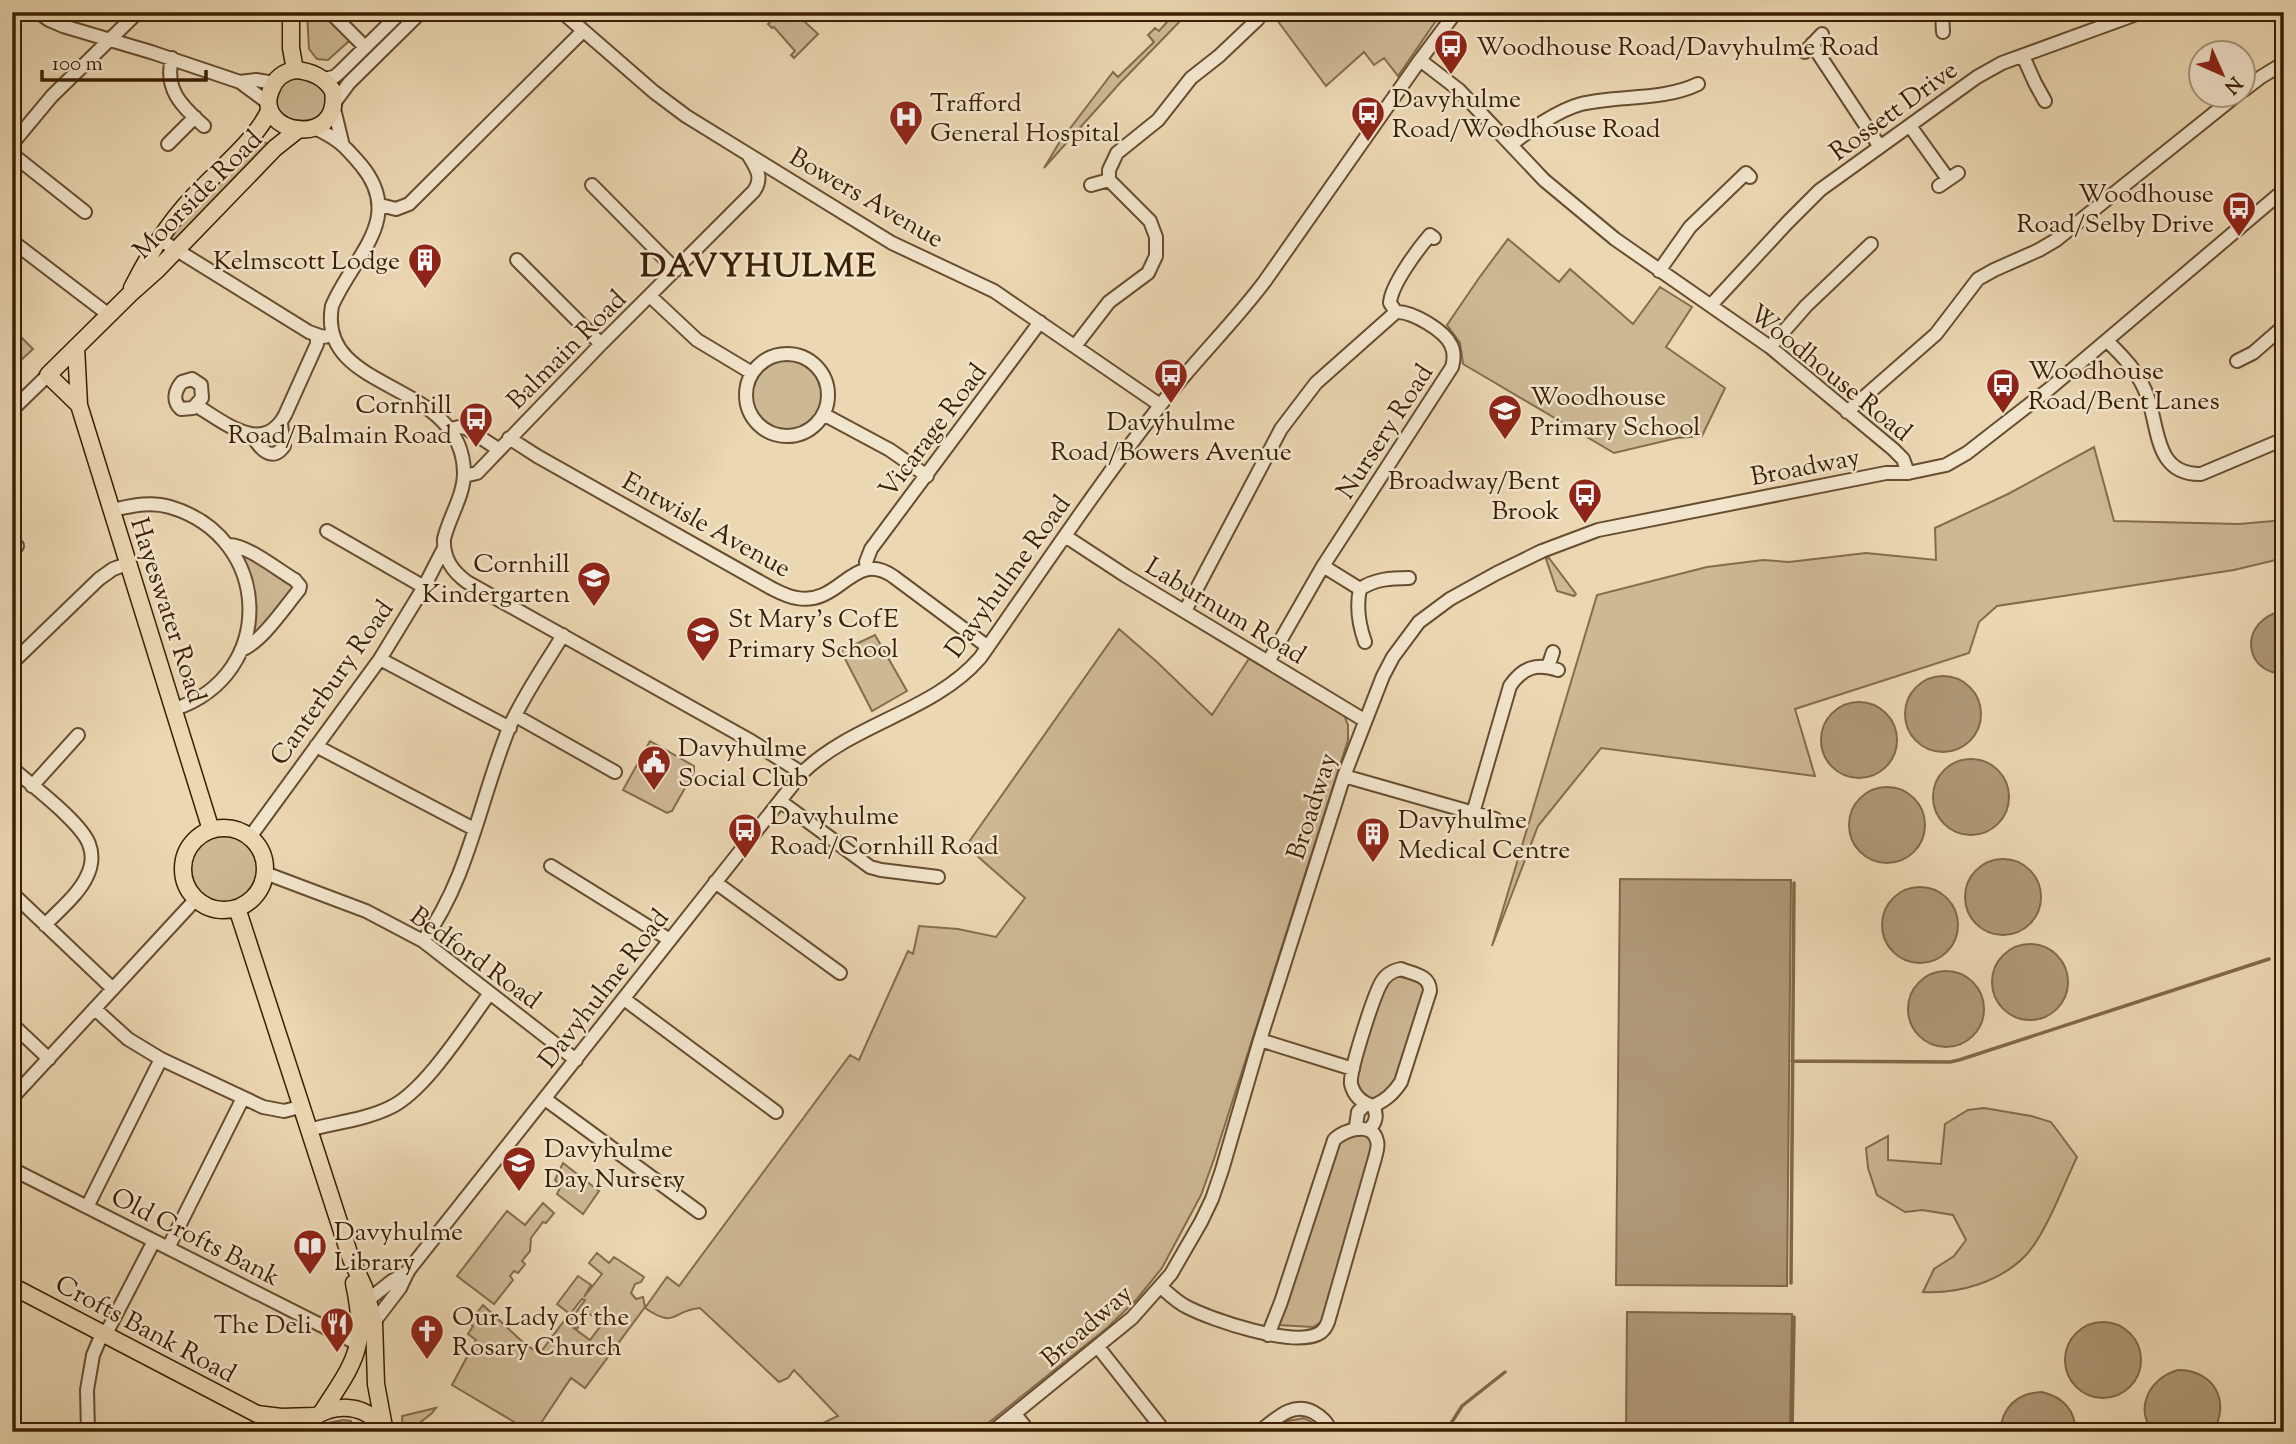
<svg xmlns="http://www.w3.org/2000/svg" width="2296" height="1444" font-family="'Sorts Mill Goudy',serif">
  <rect width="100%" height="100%" fill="#ebd7b2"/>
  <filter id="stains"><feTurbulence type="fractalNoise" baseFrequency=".00286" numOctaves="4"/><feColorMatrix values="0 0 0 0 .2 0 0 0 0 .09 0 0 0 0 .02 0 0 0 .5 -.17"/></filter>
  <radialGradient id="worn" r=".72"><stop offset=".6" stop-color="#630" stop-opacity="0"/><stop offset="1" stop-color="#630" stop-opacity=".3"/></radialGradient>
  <path fill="#cdb894" stroke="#846c4c" stroke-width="2" d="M307,12c21,0 30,17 45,29l-4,1 -20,18 -11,-1 -8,-10z
    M781,12h13l24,22 -24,24 -3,-3 4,-4 -21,-24 -2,1 -4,-4z
    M1176,12h13l-69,71 -76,85 15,-25 54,-71 5,5 36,-35 -6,-7 7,-7 4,3z
    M1271,12h171l-44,64 -14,-18 -10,7 -10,-13 -38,34z
    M298,78l10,1 17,10 2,20 -13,12 -25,-1 -13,-10 2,-22 12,-9z
    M258,138l11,7 -93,97 -4,-1 -3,-3 5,-11z
    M1508,239l51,43 11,-13 63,55 27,-37 32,20 -26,40 59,41 -23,48 -25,2 -63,15 -151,-89 -3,-21 -13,-18 32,-47z
    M12,328l21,21 -14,13 -7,-7z
    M752 395a35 35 0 1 1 70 0a35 35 0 1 1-70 0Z
    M2094,447l20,74 125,3 45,-4v38l-50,12 -237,36 -18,16 -10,31 -174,56 20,67 -214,-28 -63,78 -46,120 105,-351 110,-28 56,-7 26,2 77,-9 70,7 -1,-32 73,-34z
    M241,554l48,27 4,9 -37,43 -4,-2z
    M1549,558l27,36 -2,2 -17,-5 -11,-32z
    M1119,629l38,33 55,53 38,-58 94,58 4,10v15l-134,419 -13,36 -39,73 -25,31 -30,29 -130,104h-173l34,-16 -44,-46 -6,8 -9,4 -79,-74c-28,2 -23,22 -55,0l22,-31 12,9 171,-231 9,5 49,-109 5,3 6,-28 39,3 38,8 29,-39 -59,-52z
    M875,635l32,56 -35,20 -31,-60z
    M650,741l44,25v6l-22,39 -5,2 -44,-23z
    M189 869a35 35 0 1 1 70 0a35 35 0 1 1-70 0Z
    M1401,975l21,8 4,7 -31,94 -20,16c-15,-2 -18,-12 -19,-26l29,-89 10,-9z
    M1984,1108l47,8 20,6 26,35c-14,29 -30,74 -50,97 -26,28 -68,40 -104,38l11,-23 20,-13 12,-16 -13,-25 -31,-5 -17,2 -28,-17 -9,-27 -2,-20 22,-12v24l53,4 4,-40 23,-14z
    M1366,1133l9,10 -52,178 -10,6 -35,-2 60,-182 7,-8z
    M563,1163l36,28 -16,23 -26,-20 4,-8 -6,-6z
    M543,1203l11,10 -8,10 -3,-1 -12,16 -1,13 -8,10 3,3 -7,9 -4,-2 -4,5 3,4 -19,24 -37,-28 50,-65 18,14z
    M597,1253l12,10 5,-6 30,20 -3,5 -6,2 -4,9 5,6 7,-2 2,10 -60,81 -14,-10 -36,54h-4l-79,-47 24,-45 -8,-6 5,-8 -4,-3 14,-18 44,41 13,7 24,-32 26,19 12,-16 -5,-5 4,-6 -2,-2 -5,6 -6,-4 -11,16 -9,-6 17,-23 -3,-1 -12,15 -13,-10 21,-28 13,9 -7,12 18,-23 -13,-11z
    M436,1408l-4,5 -20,16 1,3h-10l-1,-16z
    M1304,1418l14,8 4,6h-51l17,-11z
    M343,1420l8,1 2,11h-36l11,-9z"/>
  <path fill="#af9876" stroke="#816848" stroke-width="2" d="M2275,613h9v61c-39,-1 -45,-47 -9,-61z
    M1905 714a38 38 0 1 1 76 0a38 38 0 1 1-76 0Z
    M1821 740a38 38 0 1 1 76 0a38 38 0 1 1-76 0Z
    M1933 797a38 38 0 1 1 76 0a38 38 0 1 1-76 0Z
    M1849 825a38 38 0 1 1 76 0a38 38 0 1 1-76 0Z
    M1965 897a38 38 0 1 1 76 0a38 38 0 1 1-76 0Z
    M1620,879l171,1 -4,406 -171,-1z
    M1882 925a38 38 0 1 1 76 0a38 38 0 1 1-76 0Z
    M1992 982a38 38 0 1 1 76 0a38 38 0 1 1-76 0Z
    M1908 1009a38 38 0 1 1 76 0a38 38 0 1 1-76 0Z
    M1627,1312l165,2 -2,118h-164z
    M2065 1360a38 38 0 1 1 76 0a38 38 0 1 1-76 0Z
    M2178,1370c36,0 53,31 35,62h-60c-19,-25 -3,-54 25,-62z
    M2042,1392c21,5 33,18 34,40h-76c2,-25 17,-39 42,-40z"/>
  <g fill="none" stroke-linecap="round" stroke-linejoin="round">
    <path stroke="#816848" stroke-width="3.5" d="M2283,954h1
      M1792,1061l158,1 9,-2 310,-101
      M1791,1283l3,-400
      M1450,1425l12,-19 43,-34
      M1792,1432l2,-115"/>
    <g stroke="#674d2f" stroke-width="16">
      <path id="minor" d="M38,12l11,8 14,6 88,26 89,30 27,20
        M330,12l35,35
        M562,12l92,80 32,24 206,127 102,48 166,114
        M1942,12l1,20
        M1812,44l68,103
        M1805,52l17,-18
        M2023,56l12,27 10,18
        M172,58c-8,32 10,48 32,68
        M1420,60l39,30 85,90 71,59 155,108 123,102 10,10 5,14
        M323,79l11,-2 5,-4 62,-61
        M240,82l16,-2 18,3
        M2244,90l17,-13 23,-14
        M335,102l14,-19 72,-71
        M334,109l8,33
        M1910,126l38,53
        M315,128c23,11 29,17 46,37 45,54 -8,91 -29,141 -16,89 131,72 132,167 0,23 -15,44 -20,66 -1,19 8,32 23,43l284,159 51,32
        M12,144l40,-48 86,-84
        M168,144l27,-27
        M1511,145c18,-15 48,-35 70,-41 38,-9 81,-3 117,-20
        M12,154l73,58
        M592,185l84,85
        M1091,185l18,-5
        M1939,186l19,-13
        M380,205l16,4 13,-5 173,-172
        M159,239l150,93 14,5 10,-2
        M12,241l97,74
        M517,260l84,84
        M1659,271l31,-44 56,-54 4,4
        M650,296l47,44 55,33
        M1711,305l77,-83 32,-32 157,-113 25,-14 140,-51
        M1396,312l-6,-9c1,-18 28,-54 40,-68l4,3
        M2107,341c17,16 33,33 41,57 11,31 7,77 53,76l83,-35
        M1075,346l34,-44 39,-29 8,-17v-19l-6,-16 -41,-41v-10l8,-17 41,-33 33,-42 28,-22 39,-37
        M1770,347l36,-41 65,-62
        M746 395a41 41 0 1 1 82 0a41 41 0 1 1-82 0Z
        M2237,361l16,-8 31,-27
        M192,379l9,6 1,13 -9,10 -12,1c-9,-8 -6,-19 1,-27z
        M197,406c27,16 66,50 88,9l32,-71v-8
        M12,410l36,-35
        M1847,412l89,-78 42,-55 16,-9 45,-20 17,-10 182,-146
        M823,414l67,36 37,26
        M451,429l8,-2 7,1 32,21
        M252,435c8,14 20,28 32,11l-3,-22
        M509,438l28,18 234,132c8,4 17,9 26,10 44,8 56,-50 97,-21l94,70
        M464,476l13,-3 124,-129 153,-153c9,-13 3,-22 -5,-35
        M112,510c19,-4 38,-9 58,-3 102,30 108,167 5,202
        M327,531l97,56
        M1065,536l61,40 238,144
        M229,545c18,0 49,25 66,35l5,6 -1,4c-15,18 -37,52 -58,60
        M12,551l5,-5
        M1323,566l37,23
        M867,568l-1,-6 5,-13 169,-227
        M1185,611l96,-182 35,-46 80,-71c16,-1 49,19 55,33 4,8 3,15 1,22l-129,199 -55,96
        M1365,642c-6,-17 -9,-35 -5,-53 15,-10 31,-11 49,-11
        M380,659l130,69
        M12,663l87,-84 14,-10 14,-5
        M1548,667l5,-15
        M516,716l99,56
        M316,746l158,83
        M12,768c19,17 69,54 77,76 4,10 3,22 -2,32 -8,18 -28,34 -42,49
        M1344,776l151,43
        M32,786l46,-51
        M780,801l90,66 11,3 57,7
        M1473,813l37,-127c13,-19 27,-23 48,-16
        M250,837l130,-178 44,-72 19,-37
        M551,866l119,74
        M265,873l101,38 57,30 153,119
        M715,882l125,91
        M12,893l101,96
        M423,941c46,-63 57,-142 86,-213 14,-32 36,-63 54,-93
        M1401,969c12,5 29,6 29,22l-29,91c-8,12 -15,18 -28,24 -11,-3 -19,-10 -22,-22 -2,-13 22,-85 29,-99 4,-9 11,-14 21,-16z
        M624,999l152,113
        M95,1009l33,30 33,20 102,48 21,4 16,-4
        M12,1024l37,35
        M1260,1040l93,29
        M12,1098l184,-199
        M545,1099l154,113
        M1359,1129l-3,-3 2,-14 8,-8
        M308,1130c26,-7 60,-11 83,-23 35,-17 75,-82 99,-114
        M1368,1130c8,-6 10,-15 5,-24
        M12,1169l346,175
        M87,1207l74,-148
        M168,1248l75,-150
        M1161,1287c8,7 16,15 26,20 25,13 105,40 131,27 5,-2 8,-7 10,-12l47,-164c1,-5 4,-12 2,-17 -4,-21 -34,-11 -43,-1l-53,162 -13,33
        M368,1300l24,-19 16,-9
        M374,1322l26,-34 8,-17 394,-498c51,-50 131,-61 178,-115 59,-84 116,-170 179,-251 33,-44 73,-82 106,-126l155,-221 36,-48
        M1098,1347l67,85
        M1015,1414l14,18
        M88,1432l-1,-42 6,-35 6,-14 11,-15 44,-85
        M992,1432l140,-114 39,-44 30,-52 11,-23 10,-29 38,-130 84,-264 39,-100 10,-19 26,-35 31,-23 47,-26 45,-22 56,-21 288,-57h22l38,-8 21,-12 81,-63 236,-200
        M1259,1432c16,-12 33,-31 54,-20 9,5 14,10 18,20"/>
    </g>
    <g stroke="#3b1f03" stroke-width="19">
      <path id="major" d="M291,12v36l4,22
        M295,70c15,1 30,7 38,21 9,59 -81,43 -62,-1 4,-11 12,-18 24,-20z
        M132,288c17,-33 35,-64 61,-91 22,-24 63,-57 76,-86
        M76,347l3,58 132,425
        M79,405l-31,-30 82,-81 27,-24 118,-122 24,-19
        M183 869a41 41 0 1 1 82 0a41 41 0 1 1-82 0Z
        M237,908l114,351 13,28 10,35 2,62 8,43
        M12,1286l245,128 24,3 33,-1
        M322,1412c13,-21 32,-45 36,-69 4,-19 0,-41 -4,-60
        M300,1432c20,-31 65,-33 86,-1"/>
    </g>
    <use href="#minor" stroke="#f2e5cd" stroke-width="12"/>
    <use href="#major" stroke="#ebd7b2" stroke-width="16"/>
  </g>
  <defs>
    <g id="bus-pin" transform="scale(1.75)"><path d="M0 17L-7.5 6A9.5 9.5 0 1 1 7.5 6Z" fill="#8f2418" stroke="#f2e5cd"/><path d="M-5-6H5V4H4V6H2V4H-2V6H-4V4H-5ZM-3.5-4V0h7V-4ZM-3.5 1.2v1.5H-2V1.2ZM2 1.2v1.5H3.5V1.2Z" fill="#fff"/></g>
    <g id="hospital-pin" transform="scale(1.75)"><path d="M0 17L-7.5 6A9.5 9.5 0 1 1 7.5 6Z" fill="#8f2418" stroke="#f2e5cd"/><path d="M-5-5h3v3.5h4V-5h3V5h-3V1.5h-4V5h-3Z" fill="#fff"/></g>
    <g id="building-pin" transform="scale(1.75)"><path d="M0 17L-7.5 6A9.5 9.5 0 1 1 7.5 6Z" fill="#8f2418" stroke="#f2e5cd"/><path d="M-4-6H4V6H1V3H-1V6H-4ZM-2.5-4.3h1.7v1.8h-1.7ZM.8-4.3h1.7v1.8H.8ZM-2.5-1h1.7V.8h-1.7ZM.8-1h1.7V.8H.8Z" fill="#fff"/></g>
    <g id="school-pin" transform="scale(1.75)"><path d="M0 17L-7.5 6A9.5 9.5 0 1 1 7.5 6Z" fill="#8f2418" stroke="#f2e5cd"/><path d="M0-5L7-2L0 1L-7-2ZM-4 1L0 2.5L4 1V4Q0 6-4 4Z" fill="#fff"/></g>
    <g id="civic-pin" transform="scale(1.75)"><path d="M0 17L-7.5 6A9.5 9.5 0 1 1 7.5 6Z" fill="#8f2418" stroke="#f2e5cd"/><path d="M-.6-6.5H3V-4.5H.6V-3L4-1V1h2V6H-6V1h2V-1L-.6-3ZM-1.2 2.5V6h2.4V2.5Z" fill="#fff"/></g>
    <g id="library-pin" transform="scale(1.75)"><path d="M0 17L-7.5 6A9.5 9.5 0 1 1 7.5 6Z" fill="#8f2418" stroke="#f2e5cd"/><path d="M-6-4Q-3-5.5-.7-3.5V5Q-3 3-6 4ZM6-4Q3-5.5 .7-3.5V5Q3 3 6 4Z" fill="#fff"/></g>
    <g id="restaurant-pin" transform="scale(1.75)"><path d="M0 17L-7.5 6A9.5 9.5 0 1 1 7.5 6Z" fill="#8f2418" stroke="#f2e5cd"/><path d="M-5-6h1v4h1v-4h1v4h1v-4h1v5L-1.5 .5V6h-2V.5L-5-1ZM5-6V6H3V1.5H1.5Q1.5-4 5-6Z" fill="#fff"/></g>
    <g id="church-pin" transform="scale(1.75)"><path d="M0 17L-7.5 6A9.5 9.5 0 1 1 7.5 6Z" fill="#8f2418" stroke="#f2e5cd"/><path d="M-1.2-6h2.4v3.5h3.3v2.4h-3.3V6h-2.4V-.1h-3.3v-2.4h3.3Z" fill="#fff"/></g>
  </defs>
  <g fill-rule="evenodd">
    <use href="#bus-pin" x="1451" y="46"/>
    <use href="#bus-pin" x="1368" y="113"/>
    <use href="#hospital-pin" x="906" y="117"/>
    <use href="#bus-pin" x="2239" y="208"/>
    <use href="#building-pin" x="425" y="260"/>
    <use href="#bus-pin" x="1171" y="375"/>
    <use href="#bus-pin" x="2003" y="385"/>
    <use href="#school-pin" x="1505" y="411"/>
    <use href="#bus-pin" x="476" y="419"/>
    <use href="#bus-pin" x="1585" y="495"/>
    <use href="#school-pin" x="594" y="578"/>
    <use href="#school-pin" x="703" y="633"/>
    <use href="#civic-pin" x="654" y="762"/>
    <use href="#bus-pin" x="745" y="830"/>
    <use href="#building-pin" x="1373" y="834"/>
    <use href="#school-pin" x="519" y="1163"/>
    <use href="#library-pin" x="310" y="1246"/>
    <use href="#restaurant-pin" x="337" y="1324"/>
    <use href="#church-pin" x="427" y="1331"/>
  </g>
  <g text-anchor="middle" stroke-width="5" stroke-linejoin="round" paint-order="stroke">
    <g font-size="26" fill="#3b1f03" stroke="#f2e5cd" text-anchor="start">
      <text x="1476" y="55">Woodhouse Road/Davyhulme Road</text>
      <text x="1392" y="107">Davyhulme<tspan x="1392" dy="30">Road/Woodhouse Road</tspan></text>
      <text x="930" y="111">Trafford<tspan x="930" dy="30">General Hospital</tspan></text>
      <text x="2214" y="202" text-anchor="end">Woodhouse<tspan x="2214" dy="30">Road/Selby Drive</tspan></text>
      <text x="400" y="269" text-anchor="end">Kelmscott Lodge</text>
      <text x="2028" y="379">Woodhouse<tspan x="2028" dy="30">Road/Bent Lanes</tspan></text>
      <text x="1530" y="405">Woodhouse<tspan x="1530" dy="30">Primary School</tspan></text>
      <text x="452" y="413" text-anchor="end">Cornhill<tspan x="452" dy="30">Road/Balmain Road</tspan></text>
      <text x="1171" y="430" text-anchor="middle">Davyhulme<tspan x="1171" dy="30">Road/Bowers Avenue</tspan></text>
      <text x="1560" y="489" text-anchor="end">Broadway/Bent<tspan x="1560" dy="30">Brook</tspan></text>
      <text x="570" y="572" text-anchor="end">Cornhill<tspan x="570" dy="30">Kindergarten</tspan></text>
      <text x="728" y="627">St Mary's CofE<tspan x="728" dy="30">Primary School</tspan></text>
      <text x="678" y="756">Davyhulme<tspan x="678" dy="30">Social Club</tspan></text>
      <text x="770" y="824">Davyhulme<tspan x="770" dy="30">Road/Cornhill Road</tspan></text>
      <text x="1398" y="828">Davyhulme<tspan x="1398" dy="30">Medical Centre</tspan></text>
      <text x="544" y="1157">Davyhulme<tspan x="544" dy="30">Day Nursery</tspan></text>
      <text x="334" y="1240">Davyhulme<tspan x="334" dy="30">Library</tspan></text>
      <text x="452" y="1325">Our Lady of the<tspan x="452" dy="30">Rosary Church</tspan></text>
      <text x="312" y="1333" text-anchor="end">The Deli</text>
    </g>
    <g font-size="26" fill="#3b1f03" stroke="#f2e5cd">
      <text transform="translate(1893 110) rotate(-36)" y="9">Rossett Drive</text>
      <text transform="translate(197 194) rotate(-45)" y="9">Moorside Road</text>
      <text transform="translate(867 197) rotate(30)" y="9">Bowers Avenue</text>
      <text transform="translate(566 349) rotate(-45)" y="9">Balmain Road</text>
      <text transform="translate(1831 372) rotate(39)" y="9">Woodhouse Road</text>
      <text transform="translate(932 430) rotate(-53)" y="9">Vicarage Road</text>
      <text transform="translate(1384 431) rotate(-57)" y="9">Nursery Road</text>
      <text transform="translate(1805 466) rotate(-11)" y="9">Broadway</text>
      <text transform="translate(707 524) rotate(29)" y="9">Entwisle Avenue</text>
      <text transform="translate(1007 576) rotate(-54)" y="9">Davyhulme Road</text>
      <text transform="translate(169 610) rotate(72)" y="9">Hayeswater Road</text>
      <text transform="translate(1226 610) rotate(31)" y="9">Laburnum Road</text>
      <text transform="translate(331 682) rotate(-55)" y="9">Canterbury Road</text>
      <text transform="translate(1311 806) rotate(-72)" y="9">Broadway</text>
      <text transform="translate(476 957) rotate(36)" y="9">Bedford Road</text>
      <text transform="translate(603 988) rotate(-52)" y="9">Davyhulme Road</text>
      <text transform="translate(196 1236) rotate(27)" y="9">Old Crofts Bank</text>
      <text transform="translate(1086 1325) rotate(-41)" y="9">Broadway</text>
      <text transform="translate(146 1328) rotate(28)" y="9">Crofts Bank Road</text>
    </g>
    <g font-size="33" font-weight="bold" letter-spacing="2" fill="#3b1f03" stroke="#f2e5cd">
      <text x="759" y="276">DAVYHULME</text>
    </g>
  </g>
  <rect width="2296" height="1444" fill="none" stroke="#ebd7b2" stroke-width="42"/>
  <rect x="14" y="14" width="2268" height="1416" fill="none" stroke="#3b1f03" stroke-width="3.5"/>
  <rect x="21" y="21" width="2254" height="1402" fill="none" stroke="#3b1f03" stroke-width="2"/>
  <g transform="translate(2222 74) rotate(135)"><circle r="33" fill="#f2e5cd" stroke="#a9967c" stroke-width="2"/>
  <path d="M0-5L12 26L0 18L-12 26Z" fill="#8f2418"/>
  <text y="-10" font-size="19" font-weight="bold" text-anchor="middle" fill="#3b1f03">N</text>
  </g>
  <path d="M42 70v10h164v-10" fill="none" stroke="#3b1f03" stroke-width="3.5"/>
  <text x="52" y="70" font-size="21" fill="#3b1f03" stroke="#f2e5cd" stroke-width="5" paint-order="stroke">100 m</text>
  <rect width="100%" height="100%" filter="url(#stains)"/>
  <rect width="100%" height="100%" fill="url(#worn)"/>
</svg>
